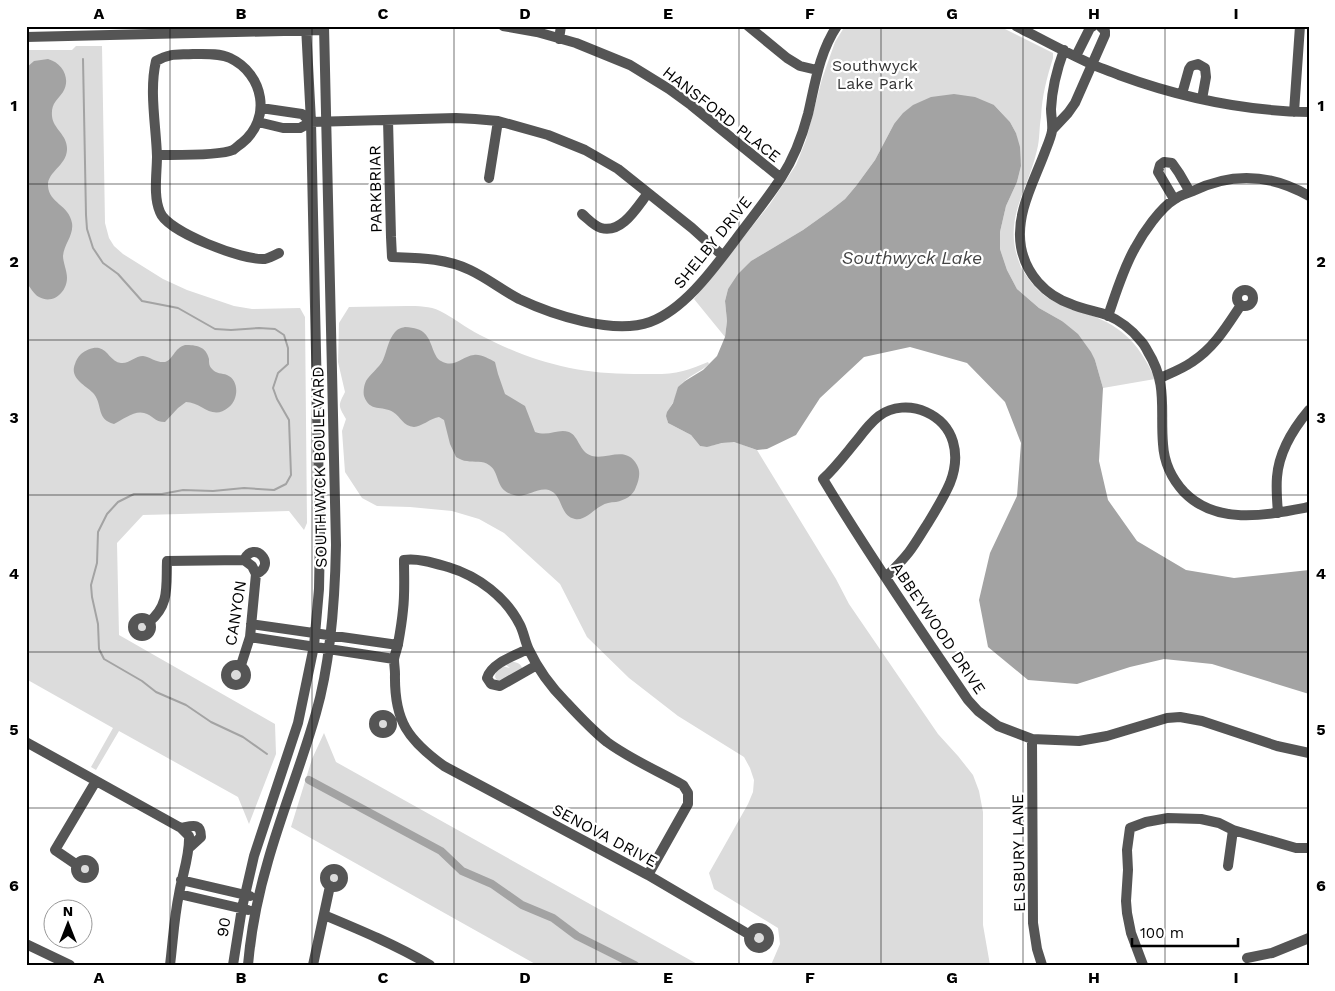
<svg xmlns="http://www.w3.org/2000/svg" width="1335" height="991" font-family="'Work Sans',sans-serif">
  <rect width="100%" height="100%" fill="#fff"/>
  <path fill="#dcdcdc" d="M845,26h154l54,27v5c-6,19 -11,38 -12,59 -2,11 -1,22 -4,33 -10,44 -36,70 -16,117 6,11 16,24 27,31 13,8 28,11 42,17 34,12 51,32 65,64l-52,9 -8,-28 -33,-39 -23,-13 -22,-19 -10,-19 -7,-21v-17l6,-26 11,-24 4,-16 -5,-33 -6,-11 -16,-17 -100,19 -19,36 -19,26 -11,13 -14,11 -28,20 -52,31 -23,28 -3,12 2,20 -2,16 -31,-38 76,-95 26,-39 10,-25 16,-61 13,-37z
    M76,46h26l3,177 4,15 5,8 9,8 40,25 24,11 47,16 18,3 48,-1 5,9 2,206 -3,7 -15,-19 -146,4 -26,28 2,92 156,89 1,30 -27,70 -11,-27 -119,-66 -23,39 -5,-3 22,-39 -87,-49v-629h46z
    M407,306c11,0 23,0 33,5 14,7 26,17 40,24 54,28 100,40 161,39 13,0 29,1 42,-3 8,-2 17,-6 25,-9l1,2c-8,8 -22,12 -29,22 -4,5 -4,13 -8,18 -4,8 -7,10 -4,19l23,12 9,11c11,2 21,-5 33,-4 8,1 16,6 24,8l79,129 13,25 89,130 20,22 15,19 6,16 4,21v113l7,40h-219l9,-21 -2,-16 -64,-39 -5,-16 39,-69 5,-12 1,-12 -4,-12 -6,-11 -66,-41 -49,-38 -42,-41 -27,-53 -56,-51 -25,-14 -27,-8 -42,-4 -33,-1 -15,-8 -17,-26 -3,-41 4,-12c-8,-14 -8,-13 -1,-27l-7,-30 1,-39 10,-16z
    M133 630a9 9 0 1 1 18 0a9 9 0 1 1-18 0Z
    M512,662c6,0 9,2 11,8l-25,12 -3,-5 1,-6 6,-5 8,2 -4,-3z
    M227 675a9 9 0 1 1 18 0a9 9 0 1 1-18 0Z
    M374 723a9 9 0 1 1 18 0a9 9 0 1 1-18 0Z
    M324,733l12,29 363,203h-162l-246,-138 21,-68z
    M77 870a9 9 0 1 1 18 0a9 9 0 1 1-18 0Z
    M326 881a9 9 0 1 1 18 0a9 9 0 1 1-18 0Z
    M749 939a9 9 0 1 1 18 0a9 9 0 1 1-18 0Z"/>
  <path fill="#a3a3a3" d="M48,59c15,4 23,20 15,33 -6,9 -12,11 -11,24 1,13 16,19 15,34 -1,16 -20,22 -19,36 1,17 21,19 24,37 2,12 -8,21 -9,33 0,6 4,15 4,22 0,14 -14,27 -28,19 -6,-3 -8,-10 -13,-14v-215l8,-7z
    M954,94l21,3 19,8 16,17 6,11 4,14 1,19 -4,16 -11,24 -6,26v17l7,21 10,19 22,19 23,13 16,13 13,18 4,8 8,28 -4,73 9,39 29,41 49,29 48,8 75,-8v124l-97,-30 -48,-5 -34,8 -53,17 -49,-4 -40,-33 -9,-47 11,-47 27,-57 4,-53 -16,-41 -38,-39 -57,-16 -46,10 -44,41 -24,37 -29,14 -10,1 -23,-8 -12,1 -15,4 -7,-1 -9,-11 -23,-12 -2,-7 1,-4 6,-9 5,-16 7,-6 18,-11 14,-14 8,-19 2,-16 -2,-20 3,-12 10,-15 13,-13 52,-31 28,-20 14,-11 11,-13 19,-26 19,-36 9,-11 10,-8 18,-8z
    M405,327c20,1 23,8 29,25 2,4 3,7 7,9 14,8 21,-5 33,-6 7,-1 15,4 21,7l3,12 7,20 20,12 10,26c14,5 23,-4 34,0 10,4 10,20 23,24 16,4 34,-11 45,9 4,7 2,15 -1,22 -3,9 -11,13 -20,15 -6,0 -10,1 -15,4 -8,4 -16,15 -26,13 -15,-3 -12,-22 -24,-28 -12,-6 -25,8 -37,4 -20,-5 -13,-22 -25,-30 -6,-5 -15,-2 -22,-4 -4,0 -7,-2 -11,-4l-6,-13 -6,-24 -5,-3c-8,1 -18,10 -25,10 -11,-1 -13,-10 -21,-15 -11,-7 -23,1 -29,-16 -1,-4 0,-11 2,-15 4,-7 13,-13 17,-21 4,-9 5,-20 12,-28 3,-3 5,-4 10,-5z
    M185,345c11,0 21,1 24,14 0,4 0,7 3,10 4,5 10,4 15,6 12,5 12,24 2,32 -17,15 -27,-5 -43,-5l-8,6 -13,14c-11,0 -12,-7 -21,-9 -9,-3 -22,7 -30,11 -18,-5 -11,-18 -20,-30 -8,-9 -25,-15 -19,-30 1,-4 3,-7 6,-10 5,-4 12,-7 18,-6 9,2 12,14 22,15 8,1 14,-7 22,-7 7,1 14,7 22,6 8,-2 9,-14 20,-17z"/>
  <g fill="none" stroke-linecap="round" stroke-linejoin="round">
    <path stroke="#a3a3a3" stroke-width="2" d="M83,59l3,156 1,14 6,19 10,15 15,11 24,27 36,7 37,21 16,1 28,-2 16,1 9,6 4,13v16l-10,9 -5,15 4,11 12,21 2,55 -5,9 -12,6 -30,-2 -31,3 -30,-1 -21,4h-28l-16,8 -11,12 -9,18 -1,31 -6,22 1,12 6,27 1,25 5,10 38,22 14,11 30,13 25,17 32,15 24,17"/>
    <path stroke="#a3a3a3" stroke-width="8" d="M309,780l132,71 21,20 30,13 30,21 31,13 24,18 58,29"/>
    <path stroke="#555" stroke-width="10" d="M503,26l34,6 39,11 54,22 39,24 22,16 90,73
      M748,26l39,32 13,8 17,4
      M1016,26c25,13 49,26 75,38 9,4 19,7 28,11 60,22 126,36 190,37
      M26,37l298,-7
      M559,39l2,-13
      M1064,50c-7,19 -12,38 -13,59 0,7 2,15 1,22 -1,6 -4,13 -6,18 -11,31 -31,64 -25,98 5,27 24,48 50,57 11,5 24,7 36,11 12,5 25,15 33,25 3,3 6,8 8,12 20,32 12,58 15,92 1,18 9,35 21,48 33,34 83,23 125,15
      M1076,56l14,-28 3,-2
      M1182,94l7,-25 2,-3 7,-2 7,4 1,9 -4,22
      M261,108l41,6 9,8
      M1294,112l6,-86
      M388,120l3,117 1,20c27,1 53,1 78,13 17,8 32,20 49,29 34,16 94,36 131,23 35,-13 64,-54 86,-83 15,-20 31,-40 45,-61 13,-20 21,-41 27,-64 7,-30 11,-61 29,-88
      M258,122l25,6h17l11,-6 145,-4 19,1 23,2 50,14 37,15 33,19 74,59 31,28
      M1052,130l16,-17 7,-10 30,-68v-4l-5,-5
      M157,155c17,0 62,1 76,-5 3,-2 6,-5 9,-7 30,-24 22,-69 -12,-85 -11,-5 -25,-4 -37,-4 -17,1 -22,-1 -37,7 -7,30 0,64 1,95 0,17 -4,40 3,56 7,20 84,49 105,47 4,-1 10,-4 14,-6
      M489,178l9,-57
      M1174,199l-16,-27 2,-7 4,-3 8,1 7,10 11,19
      M582,214c5,4 12,12 19,14 21,6 36,-21 47,-35
      M1237 298a8 8 0 1 1 16 0a8 8 0 1 1-16 0Z
      M1108,316c8,-23 15,-47 27,-68 8,-15 25,-40 40,-49 6,-4 12,-6 18,-8 39,-19 78,-17 116,5
      M1160,378c11,-5 22,-9 32,-16 22,-14 35,-36 49,-57
      M1278,513c-1,-12 -2,-24 -1,-36 2,-26 16,-48 32,-67
      M244,560c10,-21 34,5 12,14
      M886,577c8,-8 16,-16 23,-25 7,-9 13,-20 19,-29 8,-13 16,-26 22,-40 11,-28 5,-58 -24,-71 -15,-7 -34,-6 -47,4 -9,7 -15,15 -21,23 -11,13 -22,28 -35,40 46,76 95,148 145,221l10,11 20,15 34,13 47,2 28,-5 60,-18 13,-1 22,4 75,25 32,7
      M133 627a9 9 0 1 1 18 0a9 9 0 1 1-18 0Z
      M149,622c21,-17 17,-36 18,-61l77,-1 8,6 4,8 -6,63 -9,28
      M251,624l147,21
      M250,637l144,22
      M528,649c-12,6 -37,14 -41,29l4,6 9,2 37,-21
      M226 675a10 10 0 1 1 20 0a10 10 0 1 1-20 0Z
      M374 724a9 9 0 1 1 18 0a9 9 0 1 1-18 0Z
      M1032,739l1,184 4,26 5,16
      M26,742l155,86 8,8c1,20 -7,39 -10,58 -5,24 -6,47 -9,71
      M181,828c11,-2 20,-6 20,9l-11,10
      M76 869a9 9 0 1 1 18 0a9 9 0 1 1-18 0Z
      M77,865l-22,-15 41,-69
      M1228,866l5,-36
      M325 878a9 9 0 1 1 18 0a9 9 0 1 1-18 0Z
      M648,875l40,-71v-11l-5,-8c-25,-14 -53,-26 -76,-43 -15,-12 -28,-26 -41,-40 -15,-15 -28,-33 -37,-52 -4,-8 -5,-17 -9,-25 -14,-28 -42,-49 -72,-58 -14,-4 -30,-9 -44,-7 0,17 1,34 -1,50 -1,11 -3,23 -5,34 -1,5 -3,10 -4,15 0,5 1,10 1,15 -1,47 13,66 49,92l204,109 102,60
      M181,880l69,16
      M179,894l69,16
      M324,915c36,15 72,30 106,50
      M749 938a10 10 0 1 1 20 0a10 10 0 1 1-20 0Z
      M26,944l44,21
      M1247,958l25,-5 37,-15
      M233,965l9,-57 12,-52 44,-133 16,-77 5,-57 1,-53 -9,-414 -5,-96
      M248,965c3,-35 10,-70 20,-104 14,-50 34,-98 48,-148 15,-52 19,-114 20,-168l-12,-519
      M313,965l17,-79
      M1143,965l-12,-32 -4,-20 -1,-12 2,-31 -1,-20 3,-22 16,-6 22,-4 33,1 18,4 14,7 63,18h13"/>
  </g>
  <path fill="none" stroke="#000" stroke-width="1" stroke-opacity="0.55" d="M170,26v939M312,26v939M454,26v939M596,26v939M739,26v939M881,26v939M1023,26v939M1165,26v939M26,184h1283M26,340h1283M26,495h1283M26,652h1283M26,808h1283"/>
  <g text-anchor="middle" stroke-width="4.5" stroke-linejoin="round" paint-order="stroke">
    <g font-size="16" fill="#333" stroke="#fff">
      <text x="875" y="71">Southwyck<tspan x="875" dy="18">Lake Park</tspan></text>
    </g>
    <g font-size="16" fill="#000" stroke="#fff">
      <text transform="translate(722 114) rotate(38)" y="6">HANSFORD PLACE</text>
      <text transform="translate(375 189) rotate(-91)" y="6">PARKBRIAR</text>
      <text transform="translate(712 242) rotate(-51)" y="6">SHELBY DRIVE</text>
      <text transform="translate(319 467) rotate(-91)" y="6">SOUTHWYCK BOULEVARD</text>
      <text transform="translate(235 613) rotate(-81)" y="6">CANYON</text>
      <text transform="translate(939 628) rotate(56)" y="6">ABBEYWOOD DRIVE</text>
      <text transform="translate(605 835) rotate(28)" y="6">SENOVA DRIVE</text>
      <text transform="translate(1018 853) rotate(-91)" y="6">ELSBURY LANE</text>
      <text transform="translate(223 927) rotate(-81)" y="6">90</text>
    </g>
    <g font-size="18" font-style="italic" fill="#444" stroke="#fff">
      <text x="912" y="264">Southwyck Lake</text>
    </g>
  </g>
  <rect width="1335" height="991" fill="none" stroke="#ffffff" stroke-width="55"/>
  <g transform="translate(68 924)"><circle r="24" fill="#ffffff" stroke="#999999"/>
  <path d="M0-4L9 19L0 12L-9 19Z" fill="#000000"/>
  <text y="-8" font-size="14" font-weight="bold" text-anchor="middle" fill="#000000">N</text>
  </g>
  <path d="M1132 938v8h106v-8" fill="none" stroke="#000000" stroke-width="2.5"/>
  <text x="1140" y="938" font-size="15" fill="#000000" stroke="#ffffff" stroke-width="4" paint-order="stroke">100 m</text>
  <rect x="28" y="28" width="1280" height="936" fill="none" stroke="#000" stroke-width="2"/>
  <g font-size="16" text-anchor="middle" font-weight="bold" fill="#000">
    <text x="99" y="19">A</text>
    <text x="241" y="19">B</text>
    <text x="383" y="19">C</text>
    <text x="525" y="19">D</text>
    <text x="668" y="19">E</text>
    <text x="810" y="19">F</text>
    <text x="952" y="19">G</text>
    <text x="1094" y="19">H</text>
    <text x="1236" y="19">I</text>
    <text x="14" y="111">1</text>
    <text x="1321" y="111">1</text>
    <text x="14" y="267">2</text>
    <text x="1321" y="267">2</text>
    <text x="14" y="423">3</text>
    <text x="1321" y="423">3</text>
    <text x="14" y="579">4</text>
    <text x="1321" y="579">4</text>
    <text x="14" y="735">5</text>
    <text x="1321" y="735">5</text>
    <text x="14" y="891">6</text>
    <text x="1321" y="891">6</text>
    <text x="99" y="983">A</text>
    <text x="241" y="983">B</text>
    <text x="383" y="983">C</text>
    <text x="525" y="983">D</text>
    <text x="668" y="983">E</text>
    <text x="810" y="983">F</text>
    <text x="952" y="983">G</text>
    <text x="1094" y="983">H</text>
    <text x="1236" y="983">I</text>
  </g>
</svg>
